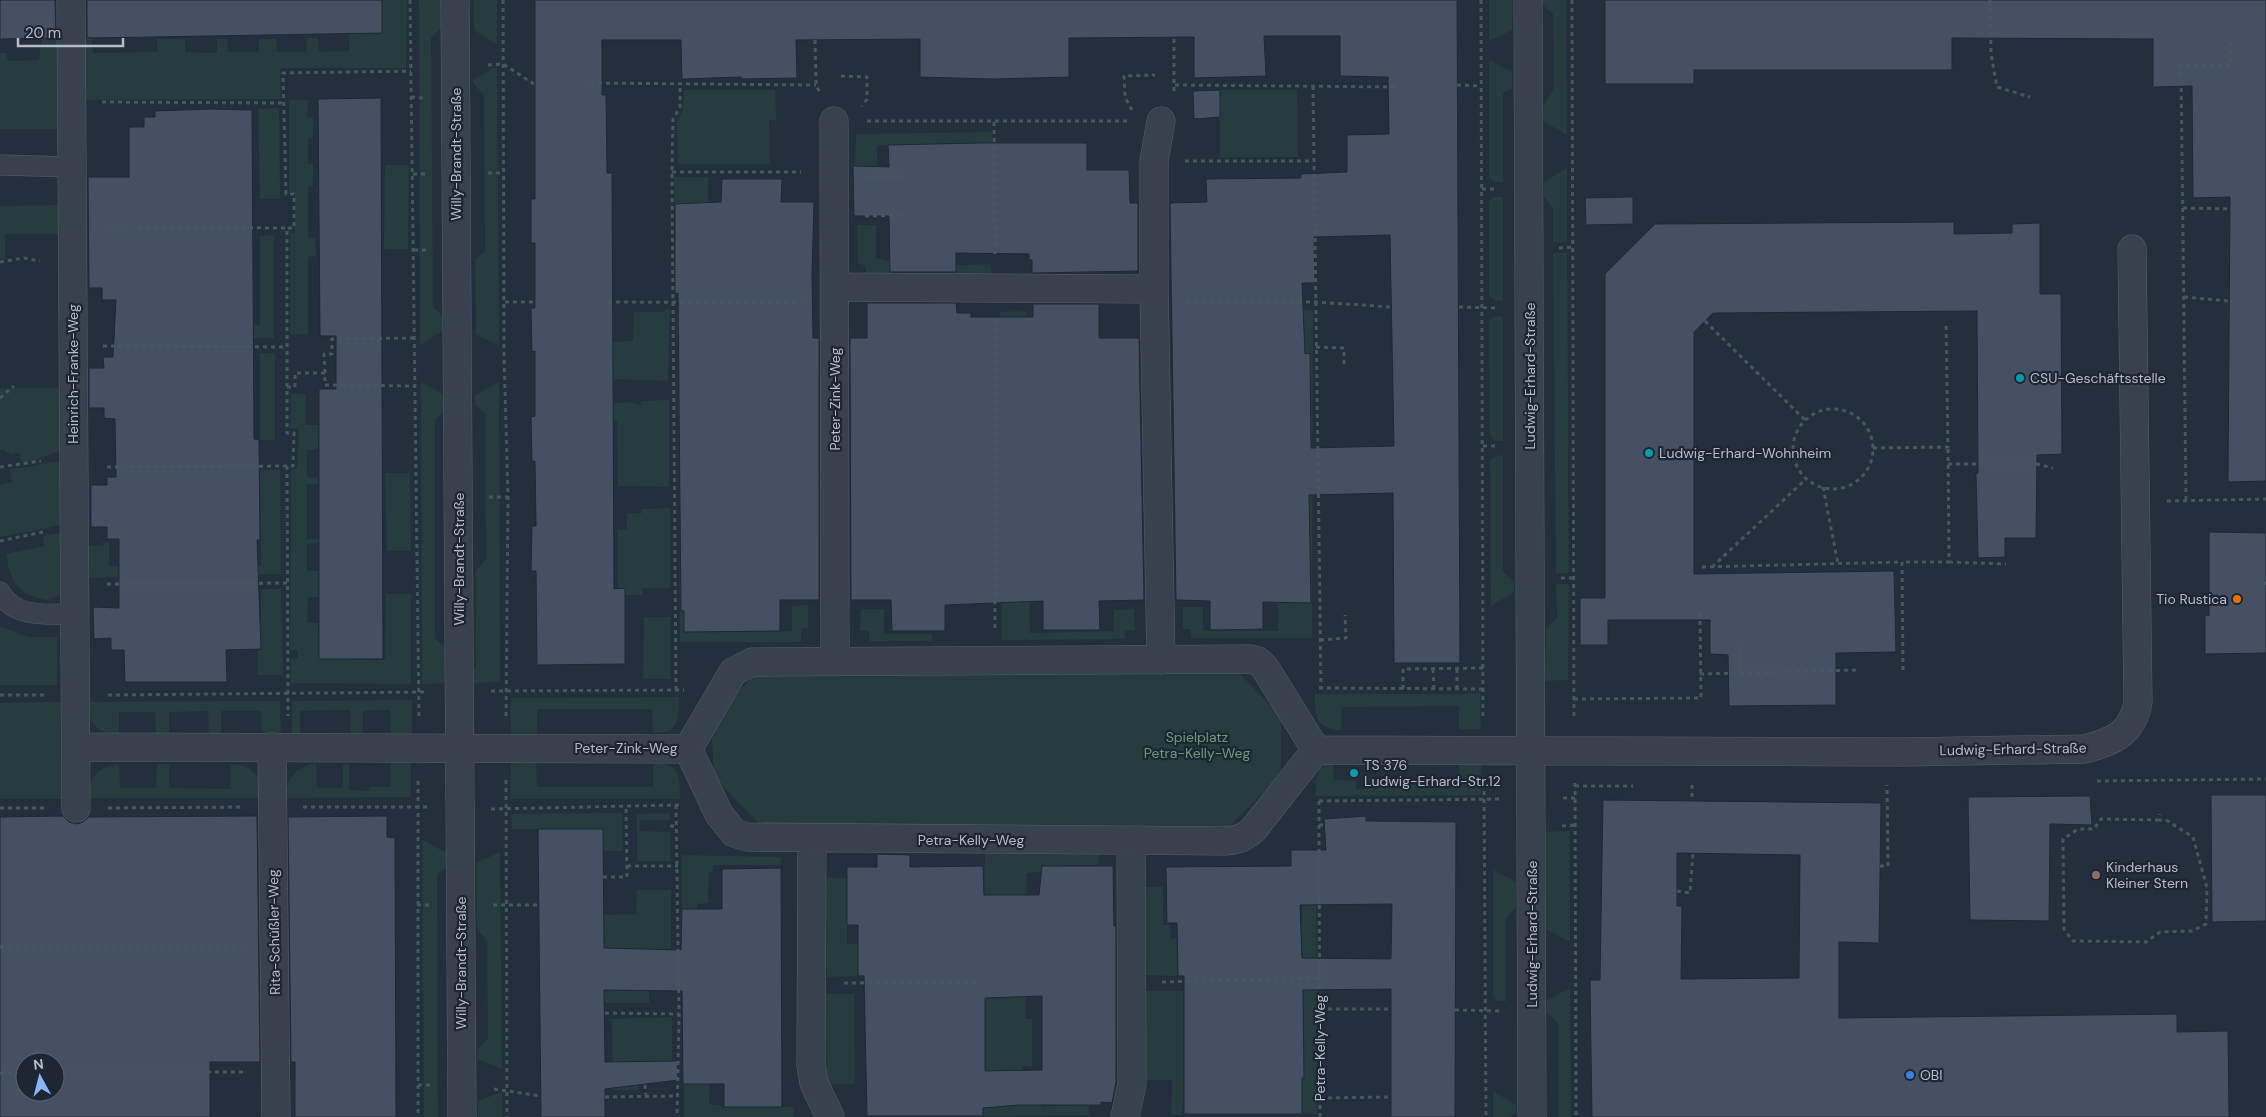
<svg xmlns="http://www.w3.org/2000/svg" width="2266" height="1117" font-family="'DM Sans',sans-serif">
  <rect width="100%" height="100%" fill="#242f3e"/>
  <path fill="#263c3f" d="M382,0h25l-1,68h-126l1,31 -198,1v-62h9l1,15 64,-1v-13h28v13l32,1v-14h10l1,13h31v-13h17l1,13h29l1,-14h11l1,14 30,-1v-17l33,-1z
    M419,0h23l1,26 -12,12 2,269 11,10v13l-24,15z
    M474,0h23v45l-23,-15z
    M1489,0h23v30l-23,11z
    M1542,0h24l1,135 -24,-14 -1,-13 12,-19 -1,-75 -11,-10z
    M42,38h19l-2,91h-59v-76h6l2,8 31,-1z
    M1489,60l23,12v16l-9,5v89h-9l-5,-5z
    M497,66l2,280 -23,-12 -1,-74 10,-9 -1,-156 -10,-11 -1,-4z
    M684,90h91l1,30h-7l1,44h-92l-1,-44 6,-9z
    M1220,90h77l1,67 -78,1z
    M289,100h19l-1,18 6,-1v21h-5v26h5v22h-5v52h7l1,18 -8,1v77l-18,1v-102h5v-41h-6z
    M279,108l1,91h-20l-2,-90z
    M992,132l-1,90 -21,-77h-93v30l-18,1 -1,-10h-3l1,-32z
    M385,165h24l-1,84h-24z
    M1567,168v74h-14v-34l-9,-11v-15z
    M674,177h34v88l-21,18 -12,1z
    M1494,197h9v104l-8,-1 -6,-4v-94z
    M59,205v29h-54v24l-5,1v-53z
    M857,225h19v33l14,3v14l-24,-1 -1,-8 -7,-3z
    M274,235v103h-46l6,-13h26v-89z
    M1553,253h14l2,320h-13z
    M991,264l1,11 -87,-1v-7z
    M665,309h5l-2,72 -57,-2v-9l2,-1v-27l20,-1 1,-29h31z
    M1280,310h33l-1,328h-121v-9h-8v-22h20v24h75l-1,-128z
    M1026,311l4,322 84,-2v-21l20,-1 1,21h-10v9l-123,1 -2,-328z
    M677,313h32l3,319 80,-1v-25l16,-1v23l-7,1v13h-121z
    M1494,316l9,1v124h-8l-5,-6 -1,-113z
    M260,353h15v87h-15z
    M421,382l24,13v15l-10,10v218l11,11 -1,20 6,4v10l-29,1z
    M499,382l1,300 -29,1v-9l5,-6v-97l10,-12 -1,-146 -10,-9v-9z
    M0,388h62l-2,63 -28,10h-11l-2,-8 -9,1 -1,-2 -3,1 -1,-4 -5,1z
    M291,394h15v31h13l-1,24 -11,1v27l11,1v6h-11v55h12v4l-12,1v27h11l1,26h-11l-1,26h11l1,35 66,2 1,-66h25v90l-120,-1v-24l7,-1v-8h-8l1,-181h6l2,-40 -9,-1z
    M669,400v87l-51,-1 -1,-65h-3v-18l19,-1v2l8,1v-4z
    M1503,455v116l11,11v10l-23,14 -1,-145 6,-5z
    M60,462v63l-60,12v-52l12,-3 -2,-12 2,-2c17,1 32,-7 48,-6z
    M260,470h20l1,104 -55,1 9,-10 26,1z
    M385,473h25l1,78h-24z
    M670,508v80h-27v7h-25v-65l9,-1v-16h15v-4z
    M61,533v61l-12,6c-31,-4 -38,-17 -43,-46l38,-8 -1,-10z
    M103,542h6v24h23l-9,11 -35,1v-32l15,-1z
    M1556,584h13l-1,96 -27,1 -1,-12 5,-5 1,-34 11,-13z
    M261,589h20l2,86h-25v-26h3z
    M861,609h23v25h48l1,7h-64v-10h-9z
    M644,617h26v62h-27z
    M0,626l28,11h29v48h-57z
    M1231,665l50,51v58l-51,52h-469l-47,-49 -3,-60 53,-50z
    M1315,694h165l1,35h-22v-23l-117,1 -1,23c-26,-1 -26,-14 -26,-36z
    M679,697c0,21 0,37 -26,36l-1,-24h-115v27h-26v-38z
    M412,700v36l-21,1 -1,-27 -27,1v24l-12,1 -1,-26 -50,1v24l-8,1v-35z
    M280,701l1,35h-19l-1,-25h-40v25h-12l-1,-25 -39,1v24h-13l-1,-24h-36v24c-23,-4 -29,-12 -34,-34z
    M62,702l1,97h-63v-96z
    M536,760l1,27h116v-24c27,0 27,13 27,36h-169v-38z
    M1459,760h22v35l-165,1c-1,-15 0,-31 17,-35l1,19 22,1v8h13l-1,-6h91z
    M391,761h20v36l-125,1c0,-20 11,-32 30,-35l1,25h26v-24h6v26l20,1 1,-4h20z
    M157,764h12v24l61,1 1,-25c24,2 28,12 34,34h-177c1,-19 9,-33 31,-33l1,23h36z
    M622,813l1,38h-20v-22h-91l-1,-15z
    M669,813l1,7h-30l-1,11 31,1v29h-33v-47z
    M1570,831v111l-24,-13v-70l-5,-5v-22z
    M422,840l25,13v15l-10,6 1,243h-14z
    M1304,850h12l1,124 -139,-11v13l-35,-1v-88h20v38h7l1,14 45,-1 86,-13z
    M500,852l2,217 -25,-10 1,-10 10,-11 -1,-98 -10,-11 -1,-66z
    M985,854h114l-1,11 -56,1 -1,6 -14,1 -1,146h6v48l-10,-1 1,38 19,-1 1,5 3,-2 43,-1v10l-106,1 -4,-51 6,-1v-58l-127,-41v11l-31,1 -1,-87 2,-12h19v66l49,-1 88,-19z
    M682,855l99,2v8h-68v6l-4,1 -1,31 -11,1v5h-15z
    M1493,870l23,12v25l-10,11v83h-8l-5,-6z
    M637,890h34v59h-34v42h12v12h-45l-1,-88 33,-1z
    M1317,982v132h-15v-13h-119l-1,14h-11l1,-35h-29l-1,-89h60l-18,14v73l113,-2 7,-13 -1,-58 -20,-21z
    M1570,988l1,129h-13v-94l-11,-11v-12z
    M826,994h28l1,90h-28z
    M672,1017v44l-35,24h2v5h-26l-1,-68 -2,-3z
    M710,1066l-1,38 9,1 6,2h70v10h-110v-42z
    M1493,1091l23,14v8l-7,4h-16z
    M502,1092v25h-24v-16z"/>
  <path fill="#455162" stroke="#1f2835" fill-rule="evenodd" d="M0,0h55l1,38 -56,1z
    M87,0h295v33l-290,5 -5,-1z
    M535,0h922l3,663h-66l-1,-170 -84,2 2,108 -48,-1v27l-53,1v-29l-34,-1 -6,-397 37,-1 -1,-23 95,-1v-4l46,-2v-37l42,-1 -1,-57 -48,-1v-40h-76l2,40 -72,2v-41l-125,1v39l-76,2 -73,-2v-38l-124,1 1,38 -56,1v-2l-59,2 -1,-39h-79v55h4l1,78h5l2,416 11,-1v76l-88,1 -1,-94h-5l1,-45h4l-1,-65h-3l-1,-44 4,-1v-65l-3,1 -1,-44h4v-65h-4v-44h4zM1390,235l4,211 -83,2 -1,-95 -5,1 -3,-71h13l-1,-46z
    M1605,0h661v481l-38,1 2,-285 -37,1 -1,-112 -39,1v-48l-201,-1v32h-258v14h-89z
    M1220,90v27l-26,2 -1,-28z
    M381,98l2,561h-64v-270h17v-53h-16l-2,-237z
    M211,109l41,1 2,329 5,1 1,100h-3l4,109 -35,1 1,32h-102l-1,-32h-13v-12l-17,1 -1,-32 26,1v-69h-12v-12h-16v-42h16v-8h9l-1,-58 -11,-1v-10h-15v-40h15l-1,-11h10l3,-57h-14v-12h-13l-1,-111h41v-50h15v-10h11v-6z
    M979,143h108v27h42l1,33h8v68l-106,2v-13h-3v-6l-73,-1v19h-66l-1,-56h-35l-1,-50 36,1 -1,-22z
    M722,179h60l-1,23h33l-2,73 1,63h6v262h-39v31l-96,1v-21h-3l-3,-318 -3,1v-90l46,-2z
    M1633,197v27l-47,1 -1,-27z
    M1954,222v12l58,-1v-9l28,-1v71h21l1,160 -25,1 -1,83h-31v19l-27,1 -2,-85h2l-1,-162 -264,2 -19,19v242l200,-3 2,81 -60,1v52l-107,1 -1,-51 -18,-1v-34h-102v25h-28v-47h25v-324l50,-50z
    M867,303h89l1,10h14v4h62v-13h66v34h40l5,262 -45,1 1,29h-57v-29l-98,4v26h-53l-1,-31h-40l-1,-262h17z
    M2209,532l57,1v120l-61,1v-39l4,1z
    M2211,795h55v126l-54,1z
    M2090,796l2,29 -42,-1 -1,97 -79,-1 -2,-123z
    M1603,800l278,3 -2,140 -40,-1v76l338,-4v18l51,-1 1,86h-637l-2,-137h10zM1677,853l123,2 -1,123 -118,1 1,-73h-5z
    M63,816l6,6 8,2 6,-2 6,-5 168,-1 3,246h-50v55h-210v-300zM25,1062h30v30h-30z
    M387,816v21l8,1 1,279h-101v-55h-4l-3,-245z
    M1366,816v5l90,1 -1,295h-64v-128l-88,1 1,88h-2v36h-118v-138h-6l-1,-53h-10l-1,-56 125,-1v-16h35l-2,-31zM1392,904l-1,55 -89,-1 -2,-53z
    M538,829h65l1,119 77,2 1,-41h40v-40l59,-1 1,239h-58v-23h-41l-1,-93 -78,-1 1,72 72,-1 1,19 -73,9v28h-64z
    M877,854l33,1v12l73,-1 1,29h55l3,-29h71l1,60h2v156l-4,21 -11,-1v3h-82l-36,3v8h-116l-3,-140h-6v-51h-11v-58h30zM1042,996v74l-57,1v-73z"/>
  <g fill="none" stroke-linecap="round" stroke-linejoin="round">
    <g stroke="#565f6c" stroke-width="21">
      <path id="service" d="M0,165l72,2
        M0,592c14,27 49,22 74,22"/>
    </g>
    <g stroke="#565f6c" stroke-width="29">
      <path id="pedestrian" d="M834,121l1,540
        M1161,121l-7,40v128l7,371
        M836,287l318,2
        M272,747l4,370"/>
    </g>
    <g stroke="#565f6c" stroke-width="29">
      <path id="minor" d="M71,0l5,808
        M455,0l7,1117
        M1528,0l4,1117
        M76,747l612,2 45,-77 19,-10 497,-3 9,2 7,7 51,82 588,2 181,-3c28,-7 48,-16 53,-47l-6,-453
        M688,749l31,65 15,19 13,4 478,4c12,-1 19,-3 28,-11l63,-80
        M812,839l-1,227 3,17 16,34
        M1125,1117l7,-33 -1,-244"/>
    </g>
    <path stroke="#44595c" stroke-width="3" stroke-dasharray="4 4" stroke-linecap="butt" d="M410,0l9,717
      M503,0l1,354 4,143 -2,220
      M1481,0l2,719
      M1572,0l2,719
      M1990,0l1,54 6,33 33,10
      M815,40l1,45 4,8
      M488,65l15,-1 31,20
      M841,76l26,1v22l-5,7
      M590,83l226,2
      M1175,85l224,2
      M1457,85l24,1
      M1313,86l8,602
      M1174,91v-54
      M411,97l12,1
      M102,102l181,1
      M1132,110l-7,-13 -1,-21 31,-1
      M867,121h261
      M994,122l1,135
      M1185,161h129
      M672,172h129
      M488,173h16
      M413,174h12
      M865,177l38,-1
      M1482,189h15
      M2183,208l47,1
      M865,216l38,-1
      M105,227l181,1
      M1559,248l13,-1
      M414,250h12
      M0,262l24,-4 16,3
      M2184,297l45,4
      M505,302h30
      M608,302l194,1
      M1186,302h130l75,5
      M1459,307l40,1
      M995,320v309
      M1705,321l100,99
      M103,346l184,1
      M1316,347l28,1v19
      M325,373l-1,-19h8v-15l83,-1
      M287,387h8v-14h30v12l91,1
      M0,398l14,-12
      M1793 449a40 40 0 1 1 80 0a40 40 0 1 1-80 0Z
      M1483,446h14
      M1873,448l75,-1 -2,-124
      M1948,464h89l16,4
      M287,466l1,250
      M0,467l41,-6
      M107,467l186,-1 1,-33h-7v-205h7v-34h-8l-3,-121 128,-2
      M1823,487l15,77
      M489,497h19
      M2186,500l-5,-435h50v-26
      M2167,501l99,-2
      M0,541l43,-9
      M1949,562l57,2
      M1702,567l200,-5
      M1712,567l94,-88
      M1561,578h12
      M2264,583h2
      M107,584l180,-1
      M1320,640l26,-2 -1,-23
      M1739,647l1,25
      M1433,669l1,20
      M1457,669v20
      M1903,670l-1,-108h47l-1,-115
      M1700,674l157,-4
      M1319,688l164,1
      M1403,689v-20l80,-1
      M676,690l-4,-518 1,-53 7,-12v-21
      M491,691l193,-1
      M0,695h44
      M108,695l319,-3
      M1574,699l127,-1 -1,-87
      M506,780l1,337
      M418,781v336
      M2097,781l169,-2
      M1484,783l2,334
      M1575,783l1,334
      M1692,785v16
      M1575,786h58
      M1563,798h12
      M1319,801l181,-2
      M1319,801v24h5
      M676,805l3,209 -2,103
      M303,807h126
      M0,808h44
      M108,808l134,-1
      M491,809l188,-4
      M2159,820l-58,-1 -7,10h-16l-15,10 1,90 9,12 73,1 14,-10 32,-1 14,-7 1,-36 -14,-51 -27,-17h-7l1,-6
      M1319,825l1,292
      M670,826h7
      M1562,826l13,-1
      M627,866h51
      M1880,866h8l-1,-81
      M603,877h24l-1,-70
      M1677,891l13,2 3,-40
      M417,905h12
      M493,905h46
      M0,947h242
      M1162,982l158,-4
      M844,983l134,-1
      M1320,1009h70
      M1455,1010l44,1
      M605,1013l74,1
      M55,1072h189
      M0,1073h25
      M418,1085h12
      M645,1085l1,11
      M494,1089l47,7
      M605,1097l72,-1
      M1320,1098l71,-1"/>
    <use href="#service" stroke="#38414e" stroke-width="20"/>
    <use href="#pedestrian" stroke="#38414e" stroke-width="28"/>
    <use href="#minor" stroke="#38414e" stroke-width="28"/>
  </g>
  <g fill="#0f9aa8" stroke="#1d2633" stroke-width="2">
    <circle cx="2020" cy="378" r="5"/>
    <circle cx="1649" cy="453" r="5"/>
    <circle cx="1354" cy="773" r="5"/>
  </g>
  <circle fill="#e8710a" stroke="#1d2633" stroke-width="2" cx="2237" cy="599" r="5"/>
  <circle fill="#8d6e63" stroke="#1d2633" stroke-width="2" cx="2096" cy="875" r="5"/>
  <circle fill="#3f7fe0" stroke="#1d2633" stroke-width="2" cx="1910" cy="1075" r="5"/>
  <g text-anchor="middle" stroke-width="4.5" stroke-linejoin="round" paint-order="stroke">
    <g font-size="14" fill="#b4bcc9" stroke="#1d2633">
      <text transform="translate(456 154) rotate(-90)" y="5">Willy-Brandt-Straße</text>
      <text transform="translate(73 374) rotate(-90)" y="5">Heinrich-Franke-Weg</text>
      <text transform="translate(1530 376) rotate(-90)" y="5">Ludwig-Erhard-Straße</text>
      <text transform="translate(835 399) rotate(-90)" y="5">Peter-Zink-Weg</text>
      <text transform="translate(459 559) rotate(-90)" y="5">Willy-Brandt-Straße</text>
      <text x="626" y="753">Peter-Zink-Weg</text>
      <text transform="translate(2013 749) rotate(-1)" y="5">Ludwig-Erhard-Straße</text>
      <text x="971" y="845">Petra-Kelly-Weg</text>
      <text transform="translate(274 932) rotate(-91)" y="5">Rita-Schüßler-Weg</text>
      <text transform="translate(1532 934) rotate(-90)" y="5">Ludwig-Erhard-Straße</text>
      <text transform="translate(461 963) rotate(-90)" y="5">Willy-Brandt-Straße</text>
      <text transform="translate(1320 1048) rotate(-90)" y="5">Petra-Kelly-Weg</text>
    </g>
    <g font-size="14" fill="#b4bcc9" stroke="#1d2633" text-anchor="start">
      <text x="2030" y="383">CSU-Geschäftsstelle</text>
      <text x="1659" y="458">Ludwig-Erhard-Wohnheim</text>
      <text x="2227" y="604" text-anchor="end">Tio Rustica</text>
      <text x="1364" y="770">TS 376<tspan x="1364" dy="16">Ludwig-Erhard-Str.12</tspan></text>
      <text x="2106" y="872">Kinderhaus<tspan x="2106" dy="16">Kleiner Stern</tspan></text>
      <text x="1920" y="1080">OBI</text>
    </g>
    <g font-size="14" fill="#6b9a76" stroke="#1d2633">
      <text x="1197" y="742">Spielplatz<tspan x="1197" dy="16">Petra-Kelly-Weg</tspan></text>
    </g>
  </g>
  <g transform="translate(40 1077) rotate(353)"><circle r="24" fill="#1d2633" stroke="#59626f"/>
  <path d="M0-4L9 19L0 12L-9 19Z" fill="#8ab4f8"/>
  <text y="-8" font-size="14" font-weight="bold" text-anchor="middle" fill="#b4bcc9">N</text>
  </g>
  <path d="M18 38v8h105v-8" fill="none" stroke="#b4bcc9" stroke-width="2.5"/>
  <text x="25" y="38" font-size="15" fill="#b4bcc9" stroke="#1d2633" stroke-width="4" paint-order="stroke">20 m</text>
</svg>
